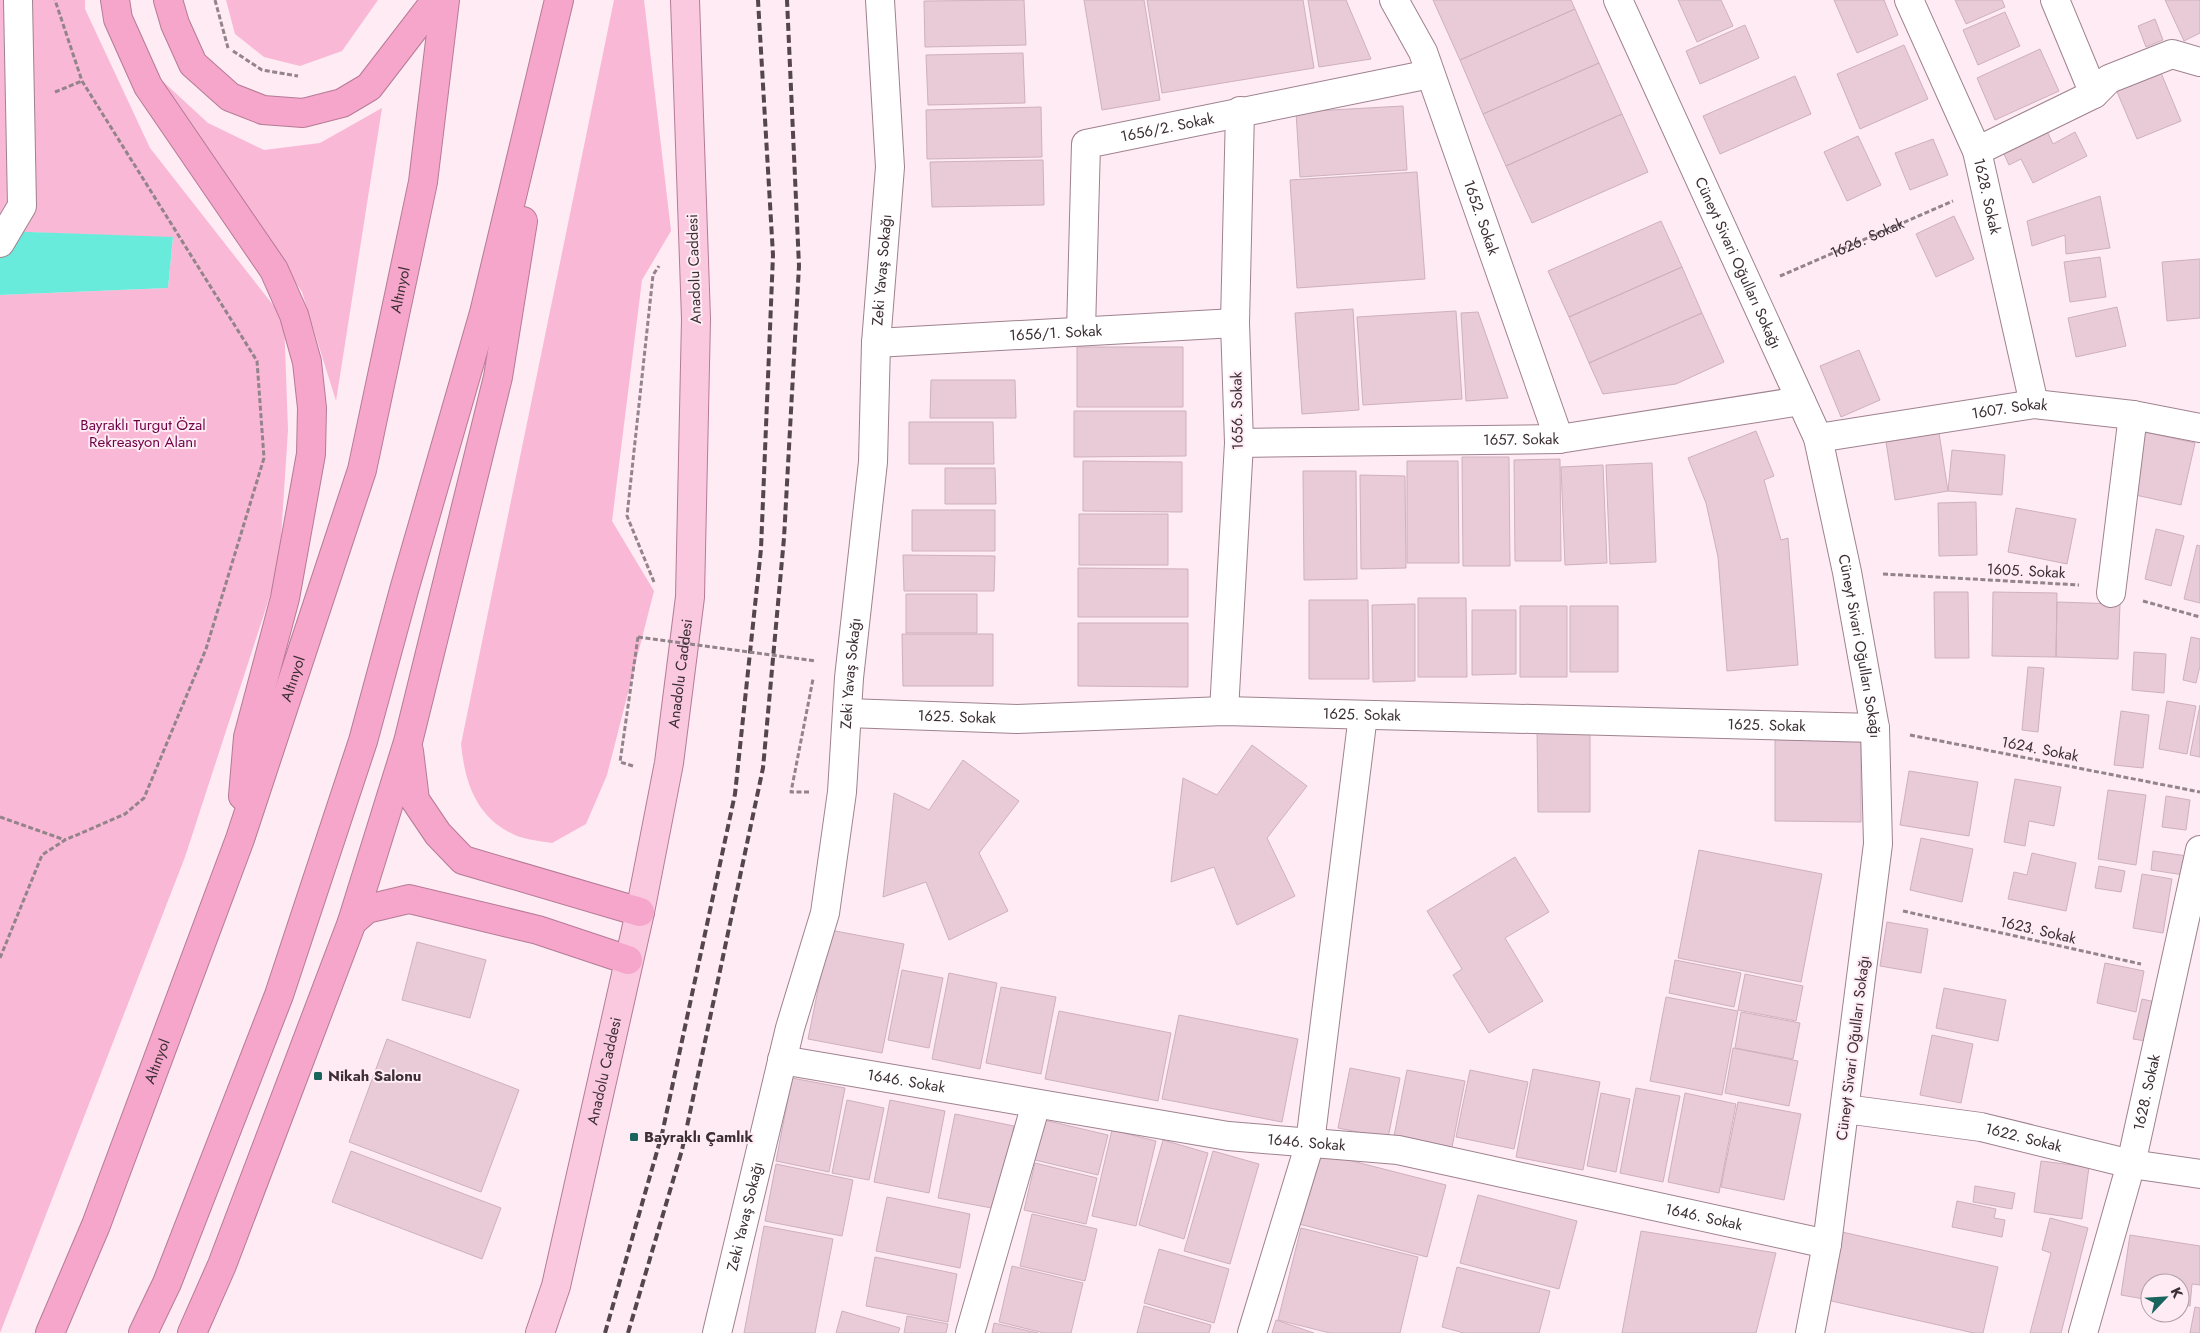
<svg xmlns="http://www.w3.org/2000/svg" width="2200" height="1333" font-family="Jost,sans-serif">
  <rect width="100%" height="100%" fill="#feebf3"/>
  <path fill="#f9b8d5" d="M0,0h85v9l65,139 134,171 4,111 -9,138 -94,289 -185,476v-1038l168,-7 5,-50 -173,-7z
    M226,0h152l-36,51 -42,15 -36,-9 -29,-23z
    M614,0h30l27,231 -29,49 -30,241 42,70 -47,184 -21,49 -34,19c-11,-2 -24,-3 -35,-7 -40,-17 -52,-52 -56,-92z
    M157,76l51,47 56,27 56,-7 62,-35 -46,293 -34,-109z"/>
  <path fill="#69ebdc" d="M0,231l173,6 -5,51 -168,7z"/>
  <path fill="#e9cad7" stroke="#cfb0be" d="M1024,0l2,45 -101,2 -1,-46z
    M1084,0h60l16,100 -58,10z
    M1147,0h156l11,68 -152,25z
    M1308,0h38l25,59 -52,8z
    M1433,0h138l4,9 -115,51z
    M1678,0h43l12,26 -36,16z
    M1834,0h50l14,35 -41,18z
    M1955,0h47l3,7 -39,17z
    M2165,0h35v33l-16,8z
    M1575,9l24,54 -116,51 -23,-54z
    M2005,12l15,34 -42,19 -15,-35z
    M2155,19l8,21 -17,7 -8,-21z
    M1745,25l14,33 -59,26 -14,-33z
    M1904,45l24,54 -68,30 -23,-55z
    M2040,49l19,42 -64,29 -18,-42z
    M1023,53l2,50 -97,2 -2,-50z
    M1599,63l23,51 -116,52 -23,-52z
    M2159,68l22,53 -44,18 -22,-52z
    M1795,76l16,38 -91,40 -17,-38z
    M1403,106l4,64 -107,7 -4,-65z
    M1041,107l1,50 -115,2 -1,-49z
    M1622,114l26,58 -116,51 -26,-57z
    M2047,131l6,13 22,-12 12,24 -54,27 -12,-24 -12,6 -6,-13z
    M1858,136l23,49 -34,16 -23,-49z
    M1933,139l15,36 -38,15 -15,-37z
    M1043,160l1,45 -112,2 -2,-45z
    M1417,172l8,107 -128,9 -7,-108z
    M2100,196l10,52 -44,6 -1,-19 -33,11 -5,-25z
    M1954,216l20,43 -38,18 -20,-43z
    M1661,221l21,46 -113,50 -21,-46z
    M2100,257l6,40 -36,5 -6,-40z
    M2200,259v59l-33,3 -5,-59z
    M1682,267l20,46 -113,50 -20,-46z
    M2117,307l9,39 -50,11 -8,-39z
    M1353,309l6,101 -57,4 -7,-101z
    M1456,311l6,88 -99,6 -6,-88z
    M1478,312l30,86 -42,3 -5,-88z
    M1702,313l22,49 -48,22 -73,10 -14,-31z
    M1077,347h106v60h-106z
    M1859,350l21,50 -39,17 -21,-51z
    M931,380h84l1,38h-86z
    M1074,411h112v45l-112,1z
    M909,422h84l1,42h-85z
    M1756,431l18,45 -10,4 17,60 7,-2 10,127 -71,6 -9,-114 -12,-54 -18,-45z
    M2145,432l50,11 -14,62 -50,-11z
    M1939,433l9,58 -53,9 -9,-58z
    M1952,450l53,5 -3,40 -54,-4z
    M1462,457h47l1,109h-47z
    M1560,459l1,102h-46l-1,-101z
    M1083,461l99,1v50l-99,-1z
    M1407,461h51l1,102h-52z
    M1652,463l4,99 -46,2 -4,-99z
    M1603,465l4,98 -42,2 -4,-98z
    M945,468h50l1,36h-51z
    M1303,471h53l1,108 -53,1z
    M1360,475l45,1 1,92 -45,1z
    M1976,502l1,53 -38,1 -1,-53z
    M2016,508l60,11 -9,45 -59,-12z
    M912,510h83v41h-83z
    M1079,514h89v51h-89z
    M2156,529l28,7 -13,50 -26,-7z
    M2197,545l3,1v57l-16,-4z
    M903,555l92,1 -1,35h-90z
    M1078,568l110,1v48h-110z
    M1934,592h34l1,66h-34z
    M1993,592l64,1 -1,64 -64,-1z
    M906,594h71v39h-71z
    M1418,598h48l1,79h-49z
    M1309,600h59l1,79h-60z
    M2057,602l63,2 -2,55 -62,-2z
    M1415,604v77l-42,1 -1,-77z
    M1520,606h47v71h-47z
    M1570,606h48v66h-48z
    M1472,610h44v64l-44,1z
    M1078,623h110v64l-110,-1z
    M902,634h91v52h-90z
    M2191,637l9,2v27l-4,17 -13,-3z
    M2134,652l32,2 -2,39 -32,-3z
    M2028,667l16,1 -6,64 -16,-2z
    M2167,701l29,5 -9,48 -28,-5z
    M2200,705v52l-10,-2z
    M2121,711l28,4 -6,53 -29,-3z
    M1537,728h53v84h-52z
    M1775,737h86v85l-86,-1z
    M1252,745l55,41 -40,52 28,58 -58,29 -23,-58 -43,15 12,-104 34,17z
    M963,760l56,41 -40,52 29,58 -59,29 -23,-58 -43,15 11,-104 35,17z
    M1909,771l69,11 -9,54 -69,-11z
    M2015,779l46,8 -7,39 -25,-5 -4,25 -21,-4z
    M2108,790l38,5 -10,70 -38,-6z
    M2166,796l24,4 -4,30 -24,-3z
    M1921,838l52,11 -11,53 -52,-12z
    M1699,850l123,24 -21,108 -123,-24z
    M2153,851l34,5 -3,19 -33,-5z
    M2032,853l44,10 -10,48 -58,-12 6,-27 13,3z
    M1515,857l34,55 -44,26 38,63 -54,32 -36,-58 9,-6 -35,-58z
    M2099,866l26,5 -4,21 -26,-4z
    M2142,874l30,5 -9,54 -30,-5z
    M1887,922l41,7 -7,44 -41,-7z
    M830,930l74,14 -22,109 -74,-14z
    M417,942l69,18 -16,58 -68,-18z
    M1675,960l66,13 -7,34 -65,-14z
    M2105,963l39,8 -8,41 -39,-9z
    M902,970l41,8 -14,70 -41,-8z
    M949,973l48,10 -17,86 -48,-10z
    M1745,974l58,12 -7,35 -58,-11z
    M1001,987l55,10 -15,77 -55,-11z
    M1944,988l62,12 -8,41 -62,-13z
    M1666,997l72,14 -16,84 -72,-14z
    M2142,999l18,4 -8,39 -19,-3z
    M1059,1011l112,22 -13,68 -113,-22z
    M1741,1012l59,11 -7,36 -58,-11z
    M1179,1015l119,24 -16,83 -120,-23z
    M1932,1035l41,9 -12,59 -41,-8z
    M387,1039l132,51 -38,102 -132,-50z
    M1733,1048l65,13 -9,45 -64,-13z
    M1350,1068l50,10 -12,60 -50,-10z
    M1533,1069l67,13 -17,88 -67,-13z
    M1407,1070l58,11 -13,66 -58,-11z
    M1470,1070l58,12 -14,67 -58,-12z
    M792,1078l53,10 -16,84 -53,-11z
    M1636,1088l44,8 -17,86 -43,-9z
    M1601,1093l29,6 -14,73 -29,-6z
    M1685,1093l51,11 -17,89 -51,-11z
    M847,1100l37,8 -15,72 -37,-7z
    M890,1100l55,11 -16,82 -55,-11z
    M1738,1102l63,12 -17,86 -63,-13z
    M955,1114l59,12 -17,83 -59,-11z
    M1044,1120l64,15 -10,40 -63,-15z
    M1112,1130l44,11 -20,85 -44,-10z
    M1163,1140l45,13 -24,86 -45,-14z
    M351,1151l150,57 -19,51 -150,-57z
    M1213,1151l46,13 -29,100 -46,-13z
    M1317,1152l129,33 -19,72 -128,-33z
    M2041,1161l48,6 -7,52 -48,-7z
    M1035,1163l62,15 -11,46 -62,-14z
    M776,1164l77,16 -11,56 -77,-15z
    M1975,1186l40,7 -3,16 -39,-7z
    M1478,1195l99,26 -18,68 -99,-26z
    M887,1197l83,17 -10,54 -84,-17z
    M1957,1201l39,8 -2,9 11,2 -3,17 -50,-10z
    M1032,1214l65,15 -12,52 -65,-15z
    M2050,1218l38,10 -27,105h-31l21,-80 -9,-3z
    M764,1226l69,13 -18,94h-71z
    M1301,1228l117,29 -18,76h-70l-52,-13z
    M1641,1231l135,22 -20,80h-134z
    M1842,1232l156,35 -15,66h-9l-147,-33z
    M2130,1235l70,11v39l-8,-1 -2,22 -10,-2v-21h-30v17l-29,-5z
    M1159,1249l70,20 -15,54 -70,-20z
    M875,1257l82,17 -9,48 -82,-16z
    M1012,1266l71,17 -12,50h-27l-45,-11z
    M1457,1267l93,24 -11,42h-75l-22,-6z
    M1144,1306l67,19 -2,8h-72z
    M2195,1307l5,1v25h-10z
    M842,1311l58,17 -2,5h-62z
    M907,1316l41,8 -2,9h-42z
    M1276,1320l38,13h-42z
    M994,1323l44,10h-46z"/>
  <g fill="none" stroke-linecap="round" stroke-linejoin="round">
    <g stroke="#9f828f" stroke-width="30">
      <g id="minor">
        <path id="s2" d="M1394,0l29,52 136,387"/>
        <path id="s3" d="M1618,0l200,438 29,134 28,156 3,116 -51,400 -17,89"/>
        <path id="s4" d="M1909,0l68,151 57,253"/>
        <path d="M2055,0l39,94"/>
        <path d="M1977,151l117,-57 15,-15 63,-25 28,8"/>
        <path d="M0,243l22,-37 -4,-206"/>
        <path id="s5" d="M1081,331l5,-187 344,-70"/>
        <path id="s6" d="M876,343l359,-20"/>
        <path id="s7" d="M1818,438l216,-34 99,11 67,13"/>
        <path id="s8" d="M1239,443l320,-4 242,-38"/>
        <path d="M2111,593l22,-178"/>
        <path d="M1224,711l15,-268 -4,-120 5,-212"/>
        <path id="s9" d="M847,713l170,6 207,-8 651,17"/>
        <path id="s10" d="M782,1060l446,76 170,14 429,94"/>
        <path id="s11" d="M1845,1109l136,18 150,37 69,10"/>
        <path id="s12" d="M717,1333l73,-305 35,-115 17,-121 7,-114 24,-216 3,-119 14,-176 -10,-167"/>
        <path d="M970,1333l66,-229"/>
        <path d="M1252,1333l58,-190 53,-428"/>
        <path id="s13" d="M2083,1333l48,-169 69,-314"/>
      </g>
    </g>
    <g stroke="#b57b96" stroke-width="30">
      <g id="major">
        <path id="s14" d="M540,1333l16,-47 84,-374 29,-149 21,-166 6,-278 -11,-319"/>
      </g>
    </g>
    <g stroke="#b57b96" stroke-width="30">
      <g id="highway">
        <path d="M115,0l3,19 30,67 126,184 20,45 13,47 5,46 -1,46 -26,144 -37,139 -5,59"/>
        <path d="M168,0l7,24 18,40 37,33 33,13 40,3 39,-10 27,-16 67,-87"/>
        <path d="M409,751l6,49 23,34 25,26 177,52"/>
        <path d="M352,922l15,-13 42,-10 129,31 90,30"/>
        <path id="s15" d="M50,1333l46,-108 144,-386 122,-369 61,-288 22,-182"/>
        <path d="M143,1333l24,-50 112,-288 84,-254 41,-151 80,-277 75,-313"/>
        <path d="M192,1333l30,-68 130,-343 56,-180 90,-365 25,-156"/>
      </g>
    </g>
    <g stroke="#93848b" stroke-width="3" stroke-dasharray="5 2.5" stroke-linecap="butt">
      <path d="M215,0l13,48"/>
      <path d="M233,51l29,19 36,6"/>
      <path d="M55,92l27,-11"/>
      <path id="s1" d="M1780,276l173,-75"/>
      <path d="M1883,574l196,11"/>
      <path d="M654,582l-27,-66 26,-241 6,-9"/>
      <path d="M2143,601l57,16"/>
      <path d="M1910,735l290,57"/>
      <path d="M633,766l-13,-4 18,-125"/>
      <path d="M809,792h-18l22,-113"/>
      <path d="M0,817l65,23"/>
      <path d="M1903,911l238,53"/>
      <path d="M0,958l42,-103 23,-15 60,-26 19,-16 62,-149 58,-191 -7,-97 -175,-280 -27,-81"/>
    </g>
    <use href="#minor" stroke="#fff" stroke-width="28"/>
    <use href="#major" stroke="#fac9e0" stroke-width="28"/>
    <use href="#highway" stroke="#f6a5cb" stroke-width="28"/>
    <path stroke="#53464c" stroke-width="4" stroke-dasharray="8 4" stroke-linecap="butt" d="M605,1333l57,-199 73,-340 26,-245 12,-294 -15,-255
      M628,1333l54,-183 81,-382 21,-230 15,-272 -12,-266"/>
    <path stroke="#93848b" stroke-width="3" stroke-dasharray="5 2.5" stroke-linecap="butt" d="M638,637l178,24"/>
  </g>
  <g fill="#19645c" stroke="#feebf3" stroke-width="2">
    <rect x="313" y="1071" width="10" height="10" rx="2.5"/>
    <rect x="629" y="1132" width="10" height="10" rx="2.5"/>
  </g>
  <g text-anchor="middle" stroke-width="4" stroke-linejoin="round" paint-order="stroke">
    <g font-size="15" fill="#3b2e34" stroke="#feebf3">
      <text dy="5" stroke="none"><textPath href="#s5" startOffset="270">1656/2. Sokak</textPath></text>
      <text dy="5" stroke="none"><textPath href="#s4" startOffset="212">1628. Sokak</textPath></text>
      <text dy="5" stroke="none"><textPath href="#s2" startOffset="235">1652. Sokak</textPath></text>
      <text dy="5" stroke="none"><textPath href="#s1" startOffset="95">1626. Sokak</textPath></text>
      <text dy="5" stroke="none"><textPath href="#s3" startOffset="289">Cüneyt Sivari Oğulları Sokağı</textPath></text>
      <text transform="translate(694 269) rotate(-92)" y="5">Anadolu Caddesi</text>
      <text dy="5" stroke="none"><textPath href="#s12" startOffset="1080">Zeki Yavaş Sokağı</textPath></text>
      <text dy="5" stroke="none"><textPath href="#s15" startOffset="1102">Altınyol</textPath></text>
      <text dy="5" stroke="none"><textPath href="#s6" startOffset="180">1656/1. Sokak</textPath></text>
      <text dy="5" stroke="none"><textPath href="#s7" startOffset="194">1607. Sokak</textPath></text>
      <text transform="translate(1237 411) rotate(-91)" y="5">1656. Sokak</text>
      <text dy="5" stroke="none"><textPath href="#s8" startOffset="282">1657. Sokak</textPath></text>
      <text transform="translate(2026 571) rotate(3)" y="5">1605. Sokak</text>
      <text dy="5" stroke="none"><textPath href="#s3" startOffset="694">Cüneyt Sivari Oğulları Sokağı</textPath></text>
      <text dy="5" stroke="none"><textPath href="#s12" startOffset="675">Zeki Yavaş Sokağı</textPath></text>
      <text dy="5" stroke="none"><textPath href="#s14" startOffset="675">Anadolu Caddesi</textPath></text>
      <text dy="5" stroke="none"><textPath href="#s15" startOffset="698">Altınyol</textPath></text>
      <text dy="5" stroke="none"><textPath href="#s9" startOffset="515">1625. Sokak</textPath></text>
      <text dy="5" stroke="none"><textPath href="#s9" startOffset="110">1625. Sokak</textPath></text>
      <text dy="5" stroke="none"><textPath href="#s9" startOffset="920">1625. Sokak</textPath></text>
      <text transform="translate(2040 749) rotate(11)" y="5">1624. Sokak</text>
      <text transform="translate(2038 930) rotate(13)" y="5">1623. Sokak</text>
      <text transform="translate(1853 1048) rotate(-83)" y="5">Cüneyt Sivari Oğulları Sokağı</text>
      <text dy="5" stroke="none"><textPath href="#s15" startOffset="292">Altınyol</textPath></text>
      <text dy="5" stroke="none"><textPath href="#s14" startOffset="270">Anadolu Caddesi</textPath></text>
      <text dy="5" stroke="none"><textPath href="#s10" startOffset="126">1646. Sokak</textPath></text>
      <text dy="5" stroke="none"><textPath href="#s13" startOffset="249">1628. Sokak</textPath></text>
      <text dy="5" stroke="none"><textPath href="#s11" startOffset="181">1622. Sokak</textPath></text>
      <text dy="5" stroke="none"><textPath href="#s10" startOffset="531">1646. Sokak</textPath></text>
      <text dy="5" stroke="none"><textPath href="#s12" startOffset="120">Zeki Yavaş Sokağı</textPath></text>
      <text dy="5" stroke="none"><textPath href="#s10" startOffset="936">1646. Sokak</textPath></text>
    </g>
    <g font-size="15" fill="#6f0247" stroke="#feebf3">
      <text x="143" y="430">Bayraklı Turgut Özal<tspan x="143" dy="17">Rekreasyon Alanı</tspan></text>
    </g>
    <g font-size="15" font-weight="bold" fill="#3b2e34" stroke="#feebf3" text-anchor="start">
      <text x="328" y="1081">Nikah Salonu</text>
      <text x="644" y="1142">Bayraklı Çamlık</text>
    </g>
  </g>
  <g transform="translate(2165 1298) rotate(65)"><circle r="24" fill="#feebf3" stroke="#b09fa7"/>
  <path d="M0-4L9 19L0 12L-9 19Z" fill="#19645c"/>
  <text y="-8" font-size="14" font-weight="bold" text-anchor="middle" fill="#3b2e34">K</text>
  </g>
</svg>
